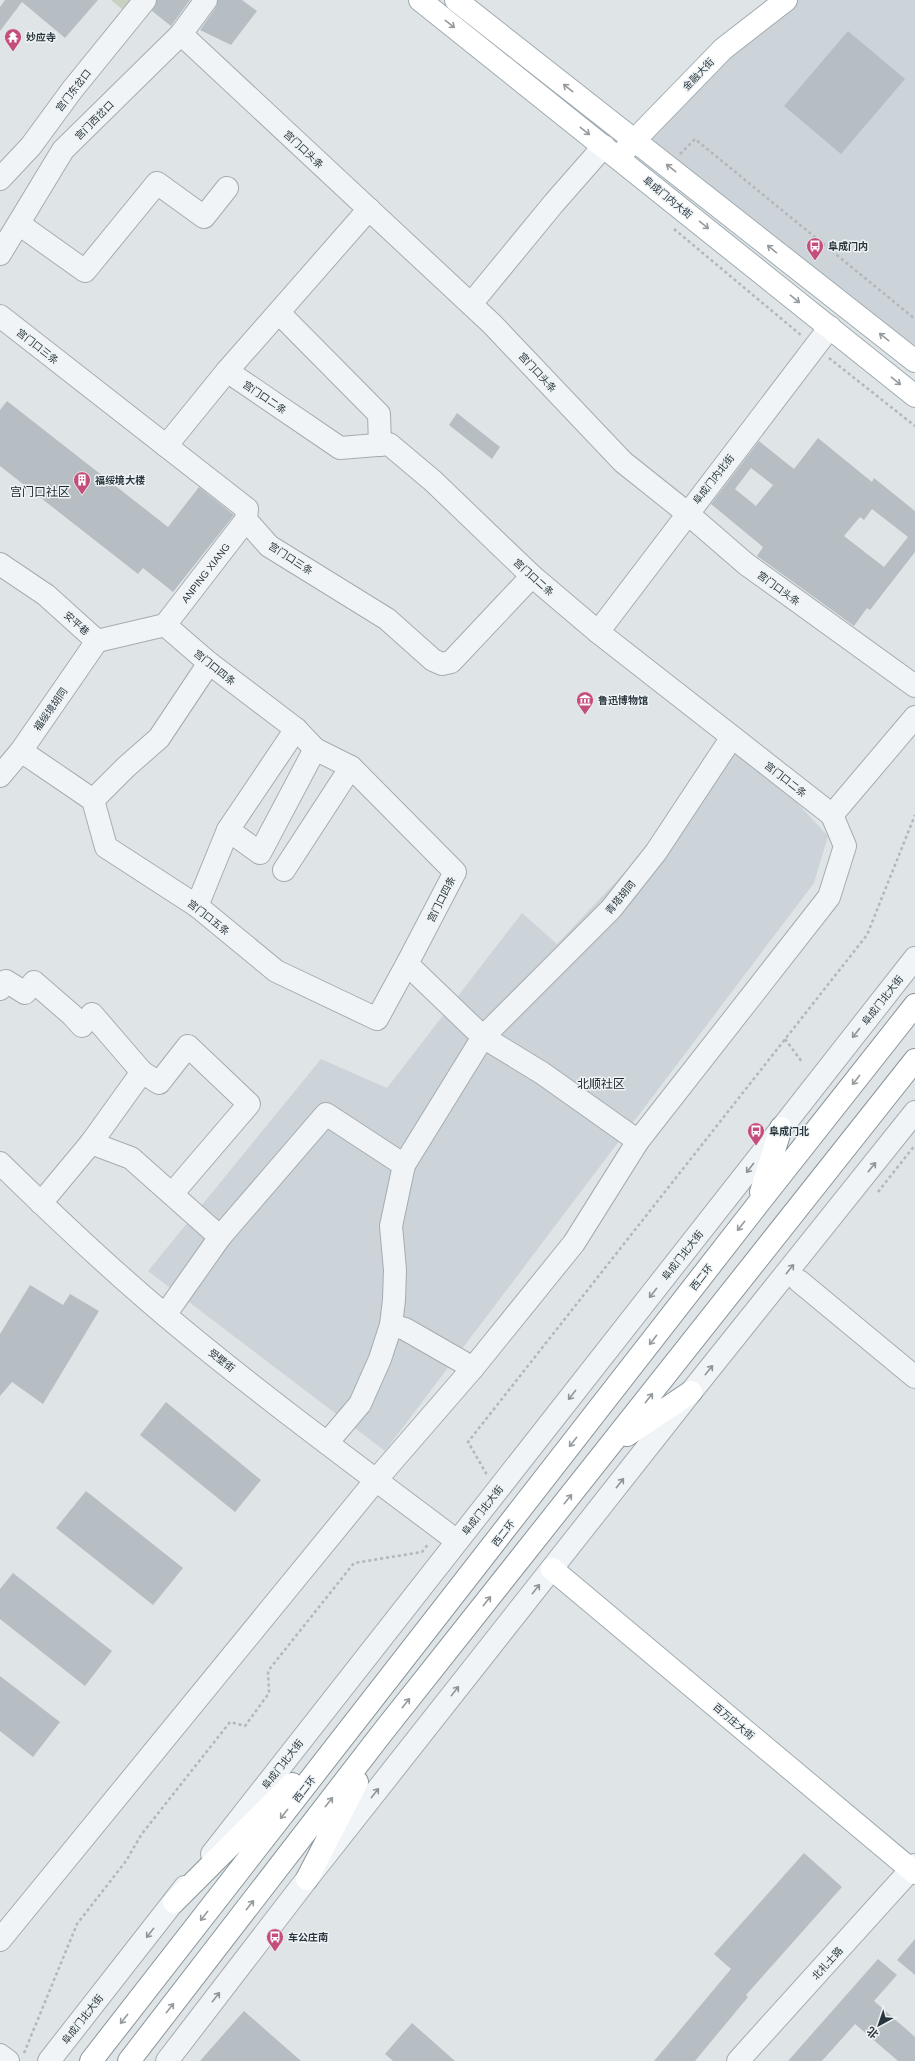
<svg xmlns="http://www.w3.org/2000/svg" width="915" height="2061" font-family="Helvetica,'Noto Sans SC',sans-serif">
  <rect width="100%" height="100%" fill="#dfe4e7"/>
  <path fill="#cdd4d9" d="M796,0h119v372l-269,-215 7,-24 74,-76z
    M723,742l66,52 39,42 -14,47 -429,568 -237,-180 173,-212 66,29 135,-175 35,31 87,-92z"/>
  <path fill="#c8d0c1" d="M111,0h27l-10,14z"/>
  <path fill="#b7bec3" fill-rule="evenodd" d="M5,0h93l-33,38 -43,-36 -22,29v-24z
    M157,0h33l-19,26 -19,-15z
    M218,0h24l15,11 -26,34 -31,-15 16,-23z
    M848,31l57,48 -64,75 -57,-48z
    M7,401l161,126 31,-40 35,28 -61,77 -30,-24 -5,6 -138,-108v-56z
    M457,413l43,34 -8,12 -43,-34z
    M818,438l54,44 2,-4 41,33v41l-45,58 -3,-2 -13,18 -97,-70 6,-9 -52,-43 48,-63 35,28zM751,468l22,17 -17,21 -21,-17zM872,509l36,28 -24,30 -40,-31 16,-19 4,3z
    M30,1285l33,20 7,-11 29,17 -56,93 -31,-22 -12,14v-62z
    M166,1402l95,78 -26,32 -95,-77z
    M86,1491l97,77 -30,37 -97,-77z
    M13,1573l99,78 -27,35 -85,-67v-30z
    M0,1676l60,46 -27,35 -33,-26z
    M804,1853l38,34 -96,108 2,2 -53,64h-41l77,-92 -17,-15z
    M915,1939v36l-18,-15z
    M878,1959l19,16 -23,26 41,36v24h-17l-43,-37 -33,37h-34z
    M244,2011l57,50h-101z
    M412,2023l43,38h-62l-8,-7z"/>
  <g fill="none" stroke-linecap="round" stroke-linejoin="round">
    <g stroke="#a5acb1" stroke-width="24">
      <g id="minor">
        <path d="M181,34l311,290 131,138 64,51 59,51 169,122"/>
        <path d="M0,179l31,-33 41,-56 73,-90"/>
        <path d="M19,224l66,47 72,-88 47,34 23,-29"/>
        <path d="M0,254l63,-104 118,-116 25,-34"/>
        <path d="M471,304l83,-101 50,-57"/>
        <path d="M279,313l100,101 1,31"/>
        <path d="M0,316l247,193 -1,11 23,26 118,73 46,41 9,4 9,-2 81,-86"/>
        <path d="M227,371l113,77 49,-4 44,37 99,95 66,56 234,183"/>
        <path d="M166,446l61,-75 142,-162"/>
        <path d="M0,564l46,31 51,46 68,-16"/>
        <path d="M165,625l44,38 87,66 19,20 36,18 104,105 -48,92 76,73 59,36 96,68"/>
        <path id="s1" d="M165,625l81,-105"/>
        <path d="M598,632l232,-305"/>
        <path d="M21,751l72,49 13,47 91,59 79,65 101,48 30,-55"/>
        <path d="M0,776l21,-25 76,-110"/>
        <path d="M93,800l33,-33 33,-29 50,-75"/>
        <path d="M228,830l32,23 55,-104"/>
        <path d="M284,870l67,-103"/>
        <path d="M197,906l31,-76 68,-101"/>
        <path d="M0,989l6,-8 19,12 9,-11 38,33 10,11 10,-12 50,58 -51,71 -50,60"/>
        <path d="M142,1072l17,11 29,-37 61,58 -77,90"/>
        <path d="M91,1143l40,15 89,79 106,-123 78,51"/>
        <path d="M0,1163c53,52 108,104 165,152 94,79 194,152 292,226"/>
        <path d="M799,1281l116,96"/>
        <path d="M165,1315l55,-78"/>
        <path d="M391,1325l3,-25 1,-30 -4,-44 13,-61 79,-128 128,-128 45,-57 76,-115"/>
        <path d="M327,1443l33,-39 20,-45 11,-34 14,4 68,39"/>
        <path d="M212,1854l703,-896"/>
        <path d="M0,1940l376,-460 97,-112 101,-125 64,-102 191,-244 16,-51 -13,-31 83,-98"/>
        <path d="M0,2055l8,6"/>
        <path d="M49,2061l136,-174"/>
        <path d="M167,2061l140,-182 384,-487 224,-280"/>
        <path d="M738,2061l177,-196"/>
      </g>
    </g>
    <g stroke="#9fabb2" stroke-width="24">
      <path id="major" d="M420,0l495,396
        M456,0l459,361
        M625,150l98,-101 63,-49
        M552,1569l363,304"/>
    </g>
    <g stroke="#88959c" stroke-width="24">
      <path id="highway" d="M761,1192l20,-64
        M627,1435l64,-43
        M307,1879l50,-97
        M174,1902l118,-118
        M91,2061l667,-857 157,-199
        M129,2061l253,-328 533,-673"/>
    </g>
    <path stroke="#b1b7bb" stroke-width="2.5" stroke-dasharray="3 3" stroke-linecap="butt" d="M680,154l15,-15 220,180
      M674,229l128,107
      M829,358l86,68
      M785,1039l17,23
      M878,1192l37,-47
      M485,1474l1,-1 -18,-31 399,-507 48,-120
      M24,2053l53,-129 49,-63 15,-26 89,-113 15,4 24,-33 -1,-22 86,-108 68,-11 7,-9"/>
    <use href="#minor" stroke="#f1f4f6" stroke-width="22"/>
    <use href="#major" stroke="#fff" stroke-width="22"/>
    <use href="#highway" stroke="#fff" stroke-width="22"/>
  </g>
  <defs><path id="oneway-shaft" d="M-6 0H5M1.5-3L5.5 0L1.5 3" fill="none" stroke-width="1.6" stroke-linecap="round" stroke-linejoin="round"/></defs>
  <g stroke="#949a9e">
    <use href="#oneway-shaft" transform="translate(450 24) rotate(38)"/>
    <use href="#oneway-shaft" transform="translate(568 88) rotate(-142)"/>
    <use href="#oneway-shaft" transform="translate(585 131) rotate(38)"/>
    <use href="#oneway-shaft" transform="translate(671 168) rotate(-142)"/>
    <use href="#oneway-shaft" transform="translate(704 225) rotate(39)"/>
    <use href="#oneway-shaft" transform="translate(772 249) rotate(-141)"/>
    <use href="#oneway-shaft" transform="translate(795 299) rotate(39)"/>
    <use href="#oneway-shaft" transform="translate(884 337) rotate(-142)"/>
    <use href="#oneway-shaft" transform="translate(896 381) rotate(39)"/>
    <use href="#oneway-shaft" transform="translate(856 1080) rotate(128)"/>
    <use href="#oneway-shaft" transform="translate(741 1226) rotate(128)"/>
    <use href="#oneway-shaft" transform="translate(653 1340) rotate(128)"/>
    <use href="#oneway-shaft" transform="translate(649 1398) rotate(-52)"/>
    <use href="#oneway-shaft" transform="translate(573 1442) rotate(128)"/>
    <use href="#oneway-shaft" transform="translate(568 1499) rotate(-51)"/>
    <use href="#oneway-shaft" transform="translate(487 1601) rotate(-51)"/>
    <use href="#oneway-shaft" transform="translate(406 1703) rotate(-51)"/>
    <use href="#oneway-shaft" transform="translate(329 1802) rotate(-52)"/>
    <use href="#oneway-shaft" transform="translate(284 1814) rotate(128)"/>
    <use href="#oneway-shaft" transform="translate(250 1905) rotate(-52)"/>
    <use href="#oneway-shaft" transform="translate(204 1916) rotate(128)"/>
    <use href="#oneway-shaft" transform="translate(170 2008) rotate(-52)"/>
    <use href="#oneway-shaft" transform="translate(124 2019) rotate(128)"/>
  </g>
  <g stroke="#8d949a">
    <use href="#oneway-shaft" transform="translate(856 1033) rotate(128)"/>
    <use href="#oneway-shaft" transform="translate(872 1167) rotate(-51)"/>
    <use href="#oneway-shaft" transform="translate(750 1168) rotate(128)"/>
    <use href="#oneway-shaft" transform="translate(790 1269) rotate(-51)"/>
    <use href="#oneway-shaft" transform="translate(653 1293) rotate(128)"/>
    <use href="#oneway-shaft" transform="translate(709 1370) rotate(-51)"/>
    <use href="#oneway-shaft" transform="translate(572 1395) rotate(128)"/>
    <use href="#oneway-shaft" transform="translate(620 1483) rotate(-52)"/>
    <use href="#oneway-shaft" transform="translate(536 1589) rotate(-52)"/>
    <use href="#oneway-shaft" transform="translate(455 1691) rotate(-52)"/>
    <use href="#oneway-shaft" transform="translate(375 1793) rotate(-52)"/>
    <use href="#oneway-shaft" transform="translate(150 1933) rotate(128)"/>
    <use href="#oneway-shaft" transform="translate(216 1997) rotate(-52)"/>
  </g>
  <defs>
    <g id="temple-pin" transform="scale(0.9)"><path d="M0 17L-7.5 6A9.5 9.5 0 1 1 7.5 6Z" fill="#c34d7b" stroke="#eef3f5"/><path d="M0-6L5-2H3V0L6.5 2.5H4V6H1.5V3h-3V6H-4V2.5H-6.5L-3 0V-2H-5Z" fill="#fff"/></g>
    <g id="bus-pin" transform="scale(0.9)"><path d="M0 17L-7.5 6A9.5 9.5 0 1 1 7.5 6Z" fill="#c34d7b" stroke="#eef3f5"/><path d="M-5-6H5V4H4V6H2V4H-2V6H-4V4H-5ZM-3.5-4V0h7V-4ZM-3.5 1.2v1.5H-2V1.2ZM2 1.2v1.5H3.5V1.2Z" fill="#fff"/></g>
    <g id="building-pin" transform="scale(0.9)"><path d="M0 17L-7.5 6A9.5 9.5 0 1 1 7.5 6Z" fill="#c34d7b" stroke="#eef3f5"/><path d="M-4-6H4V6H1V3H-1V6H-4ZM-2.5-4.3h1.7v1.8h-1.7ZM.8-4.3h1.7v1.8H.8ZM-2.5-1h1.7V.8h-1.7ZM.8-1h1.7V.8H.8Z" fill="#fff"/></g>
    <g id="museum-pin" transform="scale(0.9)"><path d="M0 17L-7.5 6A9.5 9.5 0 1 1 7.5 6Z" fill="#c34d7b" stroke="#eef3f5"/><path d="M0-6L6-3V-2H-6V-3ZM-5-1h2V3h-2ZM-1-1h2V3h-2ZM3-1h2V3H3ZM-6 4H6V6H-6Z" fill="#fff"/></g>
  </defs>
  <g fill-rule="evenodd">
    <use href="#temple-pin" x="13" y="37"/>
    <use href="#bus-pin" x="815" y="246"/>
    <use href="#building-pin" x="82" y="480"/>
    <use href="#museum-pin" x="585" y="700"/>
    <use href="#bus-pin" x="756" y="1131"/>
    <use href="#bus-pin" x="275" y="1937"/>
  </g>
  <g text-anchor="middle" stroke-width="3" stroke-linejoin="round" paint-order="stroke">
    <g font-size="10" font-weight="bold" fill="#29353d" stroke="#eef3f5" text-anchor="start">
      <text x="26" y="41">妙应寺</text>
      <text x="828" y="250">阜成门内</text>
      <text x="95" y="484">福绥境大楼</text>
      <text x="598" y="704">鲁迅博物馆</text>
      <text x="769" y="1135">阜成门北</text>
      <text x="288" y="1941">车公庄南</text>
    </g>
    <g font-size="10" fill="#29353d" stroke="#eef3f5">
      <text transform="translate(698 74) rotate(-46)" y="4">金融大街</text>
      <text transform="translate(73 90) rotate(-52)" y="4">宫门东岔口</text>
      <text transform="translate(94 120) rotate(-45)" y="4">宫门西岔口</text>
      <text transform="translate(304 149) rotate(43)" y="4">宫门口头条</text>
      <text transform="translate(668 197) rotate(39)" y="4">阜成门内大街</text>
      <text transform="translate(38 346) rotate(38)" y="4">宫门口三条</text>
      <text transform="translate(538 372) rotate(47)" y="4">宫门口头条</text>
      <text transform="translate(265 397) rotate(34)" y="4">宫门口二条</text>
      <text transform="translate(713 479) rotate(-52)" y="4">阜成门内北街</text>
      <text transform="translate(291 558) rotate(33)" y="4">宫门口三条</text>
      <text dy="4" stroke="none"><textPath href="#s1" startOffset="66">ANPING XIANG</textPath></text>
      <text transform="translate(534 577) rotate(42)" y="4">宫门口二条</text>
      <text transform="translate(779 588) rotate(36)" y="4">宫门口头条</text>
      <text transform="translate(77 623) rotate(42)" y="4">安平巷</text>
      <text transform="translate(215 667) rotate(39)" y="4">宫门口四条</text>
      <text transform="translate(50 709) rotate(-55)" y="4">福绥境胡同</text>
      <text transform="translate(786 779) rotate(38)" y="4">宫门口二条</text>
      <text transform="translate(620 897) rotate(-50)" y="4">青塔胡同</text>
      <text transform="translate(441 899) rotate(-63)" y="4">宫门口四条</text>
      <text transform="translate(209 917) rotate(38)" y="4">宫门口五条</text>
      <text transform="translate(882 1000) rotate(-52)" y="4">阜成门北大街</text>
      <text transform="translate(682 1255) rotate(-52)" y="4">阜成门北大街</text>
      <text transform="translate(701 1277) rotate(-52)" y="4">西二环</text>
      <text transform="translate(222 1360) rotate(38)" y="4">受壁街</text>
      <text transform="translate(482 1510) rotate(-52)" y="4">阜成门北大街</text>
      <text transform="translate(503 1533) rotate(-52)" y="4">西二环</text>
      <text transform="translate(734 1721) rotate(40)" y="4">百万庄大街</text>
      <text transform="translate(282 1764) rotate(-52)" y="4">阜成门北大街</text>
      <text transform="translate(304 1789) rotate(-52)" y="4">西二环</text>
      <text transform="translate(827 1963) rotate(-48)" y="4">北礼士路</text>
      <text transform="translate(82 2019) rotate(-52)" y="4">阜成门北大街</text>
    </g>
    <g font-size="12" fill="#1b262e" stroke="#eef3f5">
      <text x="40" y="496">宫门口社区</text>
      <text x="601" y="1088">北顺社区</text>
    </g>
  </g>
  <g transform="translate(879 2025) rotate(220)" stroke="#eef3f5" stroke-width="3" paint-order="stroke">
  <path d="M0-3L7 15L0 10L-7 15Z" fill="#29353d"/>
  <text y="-6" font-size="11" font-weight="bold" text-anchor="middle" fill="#29353d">北</text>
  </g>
</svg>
